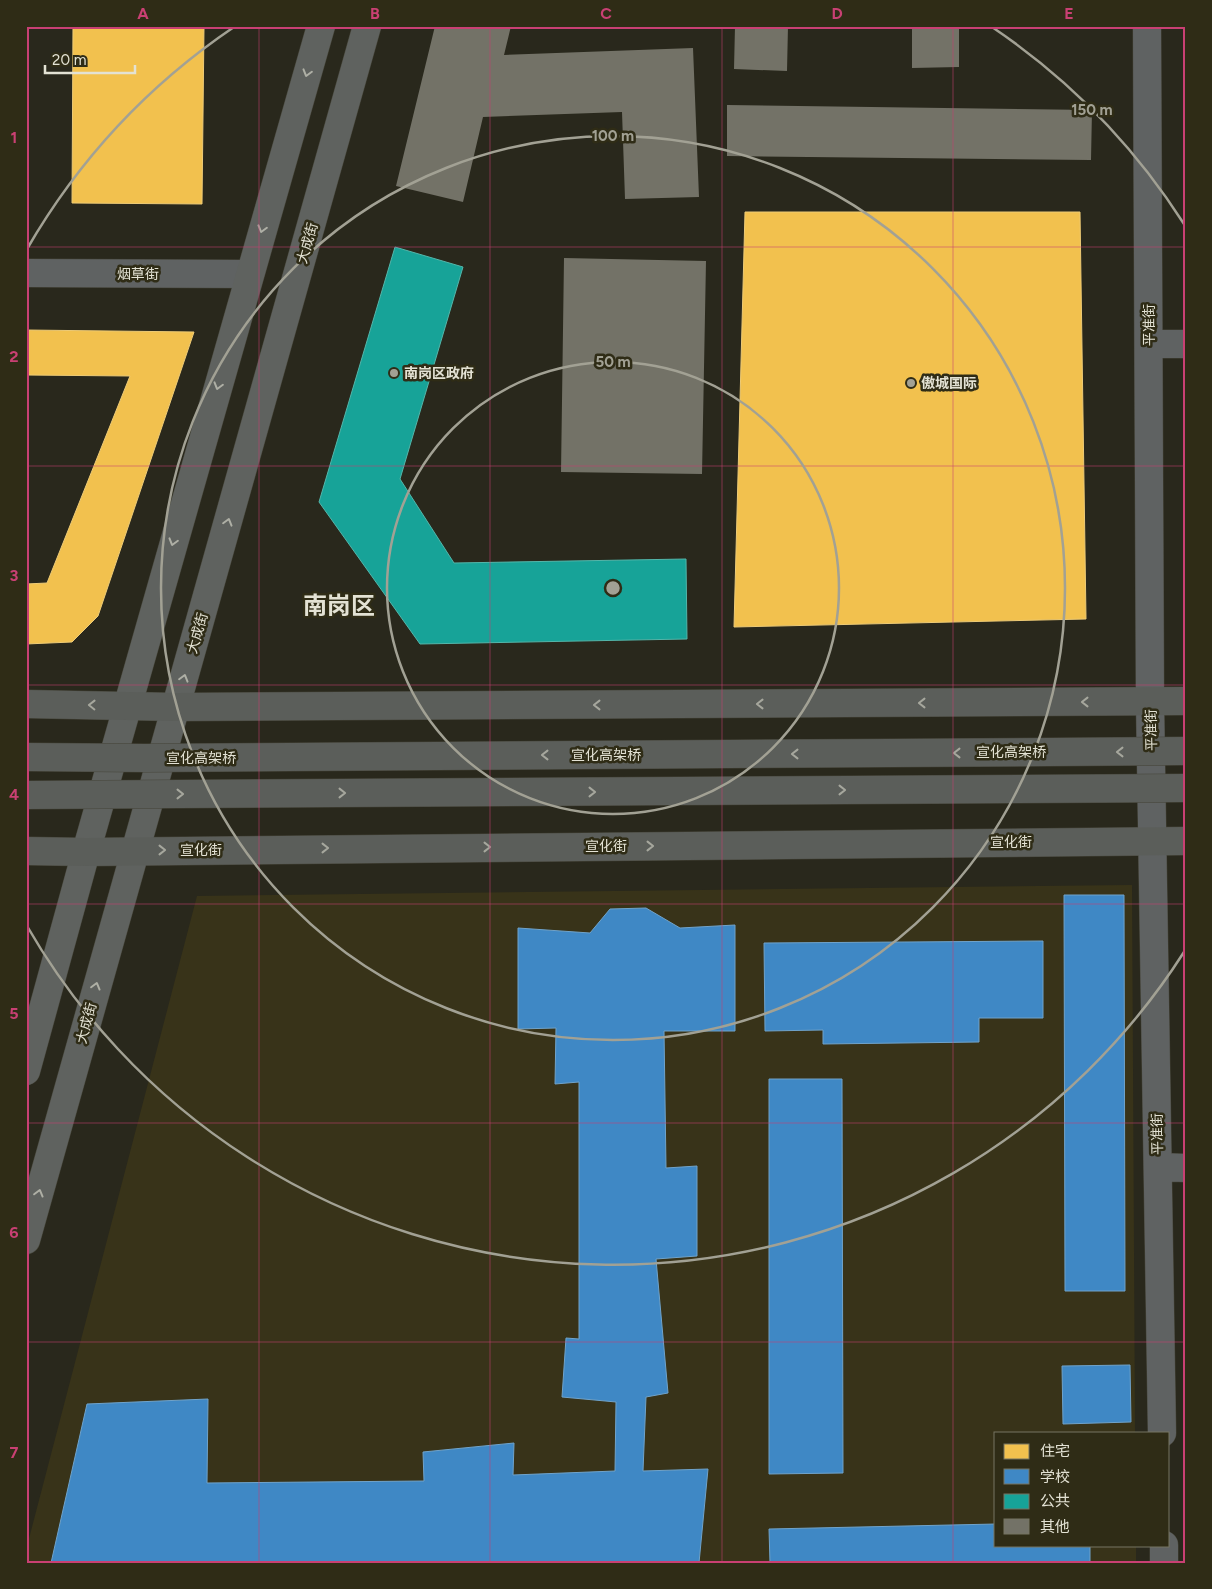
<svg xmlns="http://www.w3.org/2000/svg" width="1212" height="1589" font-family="Figtree,'Noto Sans SC',sans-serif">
  <rect width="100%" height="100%" fill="#29281c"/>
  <path fill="#383319" d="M1132,885l3,548h-139v112h140v18h-1110v-13l171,-654z"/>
  <path fill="#f2c14e" stroke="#eecb76" d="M73,26h131l-2,178 -130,-1z
    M745,212h335l6,407 -352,8z
    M26,330l168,2 -96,284 -26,26 -46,2v-60l21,-1 83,-207 -104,-1z"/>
  <path fill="#3f88c5" stroke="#70a3ca" d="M1064,895h60l1,396h-60z
    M646,908l34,20 55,-3v106h-71l2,137 31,-2v90l-41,3 12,134 -22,4 -3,74 65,-2 -9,94h-648l36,-159 121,-5 -1,84 217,-2 -1,-29 91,-9 -1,32 102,-4 1,-69 -54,-5 4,-59 13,1v-257l-24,2 1,-56 -38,1v-101l72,5 20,-24z
    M1043,941v77h-64v24l-156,2v-14l-58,1 -1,-88z
    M769,1079h73l1,394 -74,1z
    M1130,1365l1,57 -68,2 -1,-58z
    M996,1524v21h94v18h-320l-1,-34z"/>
  <path fill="#17a398" stroke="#54b6aa" d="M395,247l68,20 -63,212 54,84 232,-4 1,80 -267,5 -101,-142z"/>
  <path fill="#737267" d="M435,26h76l-7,29 189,-7 6,149 -74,2 -3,-87 -139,5 -20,85 -67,-16z
    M735,26h53l-1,45 -53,-2z
    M912,26h47v41l-47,1z
    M727,105l365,5 -1,50 -364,-4z
    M564,258l142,3 -4,213 -141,-2z"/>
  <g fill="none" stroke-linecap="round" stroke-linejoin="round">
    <g stroke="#46453a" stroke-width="29">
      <path id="minor" d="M1147,26l3,676 12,731
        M26,273l223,1
        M1150,344h36
        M1158,1167l28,1
        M1164,1545v18"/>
    </g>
    <g stroke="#46453a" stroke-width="29">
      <path id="major" d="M26,1071l60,-219 235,-826
        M26,1240c112,-405 228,-809 341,-1214"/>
    </g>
    <g stroke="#46453a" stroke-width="29">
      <path id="highway" d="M26,704l150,3 1010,-6
        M26,851l60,1 1100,-11"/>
    </g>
    <use href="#minor" stroke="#5f6262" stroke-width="28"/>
    <use href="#major" stroke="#5f625f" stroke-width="28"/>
    <use href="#highway" stroke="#5b5e5a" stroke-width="28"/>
    <g stroke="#46453a" stroke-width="29" stroke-linecap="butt">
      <path id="highway-bridge" d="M26,757l119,1 1041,-7
        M26,795l1160,-7"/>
    </g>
    <use href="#highway-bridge" stroke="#5b5e5a" stroke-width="28"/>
  </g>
  <defs><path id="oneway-chevron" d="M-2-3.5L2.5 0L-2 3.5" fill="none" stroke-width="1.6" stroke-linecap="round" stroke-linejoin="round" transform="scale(1.25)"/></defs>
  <g stroke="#aeafa5">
    <use href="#oneway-chevron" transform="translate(307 73) rotate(106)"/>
    <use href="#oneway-chevron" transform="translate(262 229) rotate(106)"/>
    <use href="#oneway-chevron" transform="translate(218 386) rotate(106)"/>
    <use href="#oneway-chevron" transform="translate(228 522) rotate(-74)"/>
    <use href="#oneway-chevron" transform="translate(173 542) rotate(106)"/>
    <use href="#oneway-chevron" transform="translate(184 678) rotate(-74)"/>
    <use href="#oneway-chevron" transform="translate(96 986) rotate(-75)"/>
    <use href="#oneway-chevron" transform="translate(39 1193) rotate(-75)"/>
  </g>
  <g stroke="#a6a79d">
    <use href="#oneway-chevron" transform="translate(1085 702) rotate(180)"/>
    <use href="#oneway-chevron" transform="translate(922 703) rotate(180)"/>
    <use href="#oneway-chevron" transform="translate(760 704) rotate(180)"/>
    <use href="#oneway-chevron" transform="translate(92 705) rotate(-179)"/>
    <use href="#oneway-chevron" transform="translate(597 705) rotate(180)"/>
    <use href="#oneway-chevron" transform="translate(1120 752) rotate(180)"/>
    <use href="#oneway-chevron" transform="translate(957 753) rotate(180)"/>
    <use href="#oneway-chevron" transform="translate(795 754) rotate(180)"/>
    <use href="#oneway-chevron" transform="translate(545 755) rotate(180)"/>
    <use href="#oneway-chevron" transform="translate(842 790)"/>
    <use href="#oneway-chevron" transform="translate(592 792)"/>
    <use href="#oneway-chevron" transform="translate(342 793)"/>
    <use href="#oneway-chevron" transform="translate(180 794)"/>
    <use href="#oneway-chevron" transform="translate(650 846)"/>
    <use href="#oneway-chevron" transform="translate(487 847)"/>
    <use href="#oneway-chevron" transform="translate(325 848)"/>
    <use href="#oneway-chevron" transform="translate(162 850)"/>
  </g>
  <path fill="none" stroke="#c94073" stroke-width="1" stroke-opacity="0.55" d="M259,26v1537M490,26v1537M722,26v1537M953,26v1537M26,247h1160M26,466h1160M26,685h1160M26,904h1160M26,1123h1160M26,1342h1160"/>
  <g fill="none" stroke="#a2a194" stroke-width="2.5">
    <circle cx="613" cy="588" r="226"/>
    <circle cx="613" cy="588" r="452"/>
    <path d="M1184 952A677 677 0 0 1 27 926M27 249A677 677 0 0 1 234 27M992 27A677 677 0 0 1 1184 224"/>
  </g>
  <g fill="#a2a194" stroke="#2f2c16" stroke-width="2">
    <circle cx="394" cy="373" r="5"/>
    <circle cx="911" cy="383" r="5"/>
  </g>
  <g text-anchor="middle" stroke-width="5" stroke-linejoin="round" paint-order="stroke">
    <g font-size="14" fill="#e3e2d4" stroke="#2f2c16">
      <text transform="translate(307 243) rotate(-74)" y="5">大成街</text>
      <text x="138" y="279">烟草街</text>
      <text transform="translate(1149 325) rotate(-90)" y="5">平准街</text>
      <text transform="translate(197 633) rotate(-74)" y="5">大成街</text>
      <text transform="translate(1151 730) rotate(-91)" y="5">平准街</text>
      <text x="1011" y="757">宣化高架桥</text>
      <text x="606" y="760">宣化高架桥</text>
      <text x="201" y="763">宣化高架桥</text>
      <text x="1011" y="847">宣化街</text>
      <text x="606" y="851">宣化街</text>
      <text x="201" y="855">宣化街</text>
      <text transform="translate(86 1023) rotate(-75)" y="5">大成街</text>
      <text transform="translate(1157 1134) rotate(-91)" y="5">平准街</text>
    </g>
    <g font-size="14" font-weight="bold" fill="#e3e2d4" stroke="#2f2c16" text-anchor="start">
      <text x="404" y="378">南岗区政府</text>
      <text x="921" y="388">傲城国际</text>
    </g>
    <g font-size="24" font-weight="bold" fill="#e3e2d4" stroke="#2f2c16">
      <text x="339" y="614">南岗区</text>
    </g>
  </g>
  <circle cx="613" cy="588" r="8" fill="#a2a194" stroke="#2f2c16" stroke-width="2.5"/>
  <g font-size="15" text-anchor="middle" font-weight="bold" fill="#a2a194" stroke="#2f2c16" stroke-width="5" stroke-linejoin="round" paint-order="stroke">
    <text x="1092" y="115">150 m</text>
    <text x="613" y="141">100 m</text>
    <text x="613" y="367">50 m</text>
  </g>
  <rect width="1212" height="1589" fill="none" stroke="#2f2c16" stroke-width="55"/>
  <rect x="994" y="1432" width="175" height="115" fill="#2f2c16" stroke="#777562"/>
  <rect x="1004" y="1444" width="25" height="15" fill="#f2c14e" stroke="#777562"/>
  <text x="1040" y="1456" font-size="15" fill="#e3e2d4">住宅</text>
  <rect x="1004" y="1469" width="25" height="15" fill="#3f88c5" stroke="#777562"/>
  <text x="1040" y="1482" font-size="15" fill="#e3e2d4">学校</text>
  <rect x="1004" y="1494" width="25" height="15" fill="#17a398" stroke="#777562"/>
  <text x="1040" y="1506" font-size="15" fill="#e3e2d4">公共</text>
  <rect x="1004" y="1519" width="25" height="15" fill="#737267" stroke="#777562"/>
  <text x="1040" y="1532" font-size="15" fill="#e3e2d4">其他</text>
  <path d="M45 65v8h90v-8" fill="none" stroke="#e3e2d4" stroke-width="2.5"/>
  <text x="52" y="65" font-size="15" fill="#e3e2d4" stroke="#2f2c16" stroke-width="4" paint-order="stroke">20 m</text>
  <rect x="28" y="28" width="1156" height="1534" fill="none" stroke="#c94073" stroke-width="2"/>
  <g font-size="16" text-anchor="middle" font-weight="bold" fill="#c94073">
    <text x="143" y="19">A</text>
    <text x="375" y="19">B</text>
    <text x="606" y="19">C</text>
    <text x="837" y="19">D</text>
    <text x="1069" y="19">E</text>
    <text x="14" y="143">1</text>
    <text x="14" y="362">2</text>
    <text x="14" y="581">3</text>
    <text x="14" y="800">4</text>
    <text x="14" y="1019">5</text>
    <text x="14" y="1238">6</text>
    <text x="14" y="1458">7</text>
  </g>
</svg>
